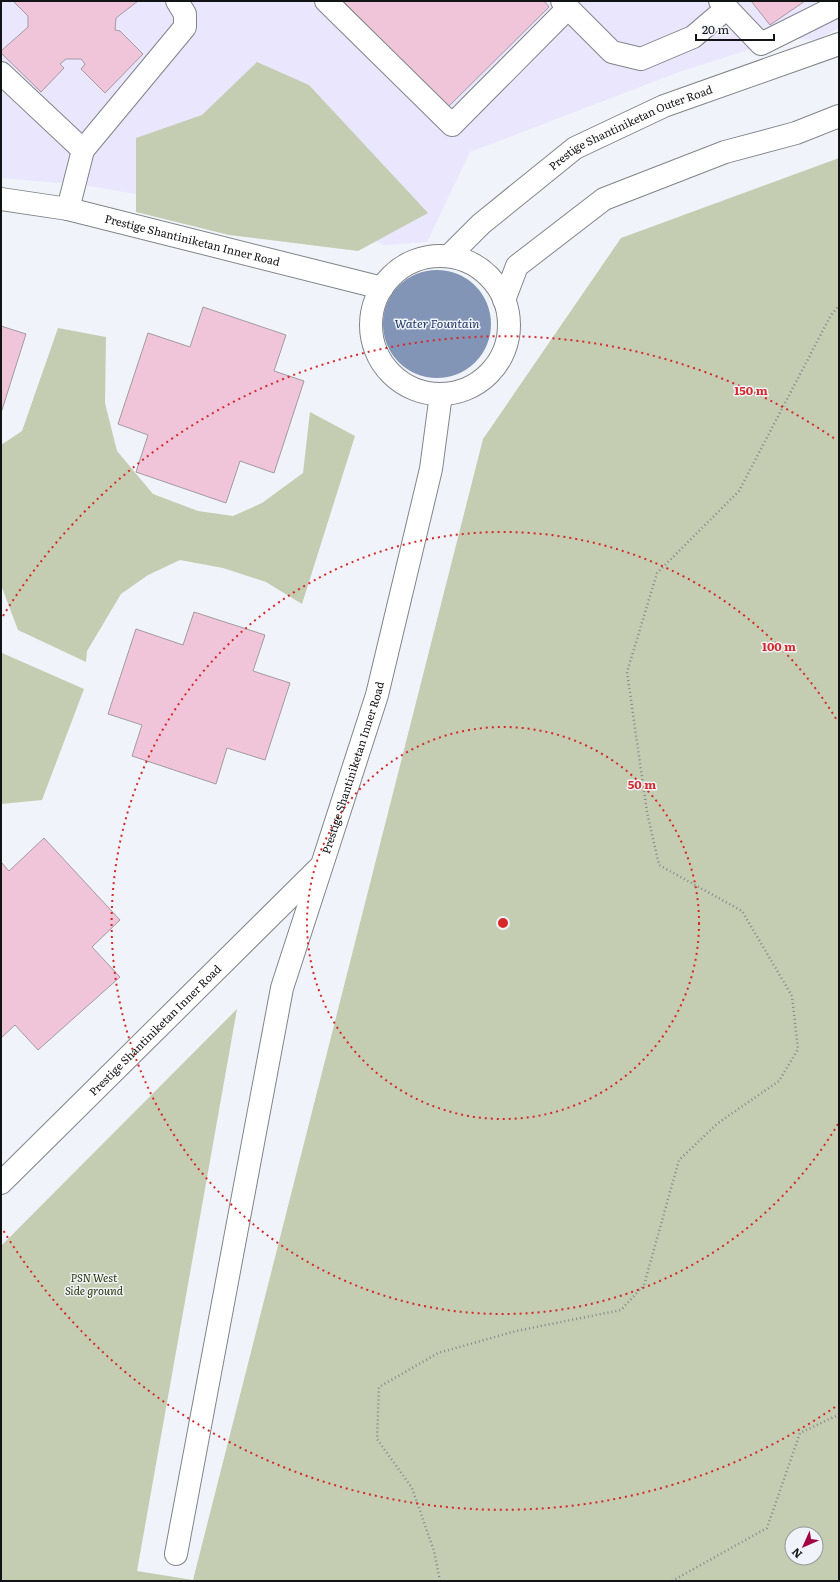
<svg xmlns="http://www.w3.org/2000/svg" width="840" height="1582" font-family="Literata,serif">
  <rect width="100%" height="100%" fill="#f0f3f9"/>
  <path fill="#e9e6fd" d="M1,1h838v27l-23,12 -31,-2 -106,34 -209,80 -43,90 -43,3 -23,-12 -277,-48 -83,-7z"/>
  <path fill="#c4cdb1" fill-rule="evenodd" d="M257,62l52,23 119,128 -70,38 -129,-16 -93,-23v-74l66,-23z
    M839,158v1423h-838v-335l236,-237 -100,562 56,9 290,-1141 138,-201zM792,1534h24v24h-24z
    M58,328l48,9 -1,66 12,48 36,43 45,17 35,5 29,-13 41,-30 7,-61 45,24 -53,168 -36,-22 -43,-14 -43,-8 -32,15 -27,19 -34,57 -1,11 -68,-32 -17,-45v-140l21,-14z
    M2,653l82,36 -42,111 -41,4z"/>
  <path fill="#8395b7" d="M383 324a54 54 0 1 1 108 0a54 54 0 1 1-108 0Z"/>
  <path fill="#f0c5d9" stroke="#a29b9e" d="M13,1h125l-22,17 -1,12 5,1 23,23 -38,39 -24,-24 4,-5 -4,-5h-15l-6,5 4,4 -23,24 -40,-39v-2l27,-24v-11z
    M343,1h201l5,6 -101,100z
    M751,1h54l-35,24z
    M203,307l83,28 -12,36 30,10 -30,92 -34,-12 -14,42 -90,-31 12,-37 -30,-11 30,-91 42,14z
    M1,326l25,8 -25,79z
    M194,612l71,23 -12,36 37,12 -25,77 -38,-12 -11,36 -84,-28 10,-31 -34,-11 28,-85 47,16z
    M44,838l76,82 -28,27 28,30 -82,73 -23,-25 -14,13v-176l8,9z"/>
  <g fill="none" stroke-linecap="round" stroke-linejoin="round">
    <g stroke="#818489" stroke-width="24">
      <g id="minor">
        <path d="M326,1l126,124 116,-117 -6,-7"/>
        <path d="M720,1l41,43 78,-39"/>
        <path d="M568,8l44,44 29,7 52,-22 34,-29"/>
        <path d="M1,73l82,77"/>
        <path id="s1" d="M1,199l67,10 314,79"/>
        <path d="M68,209l15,-59 102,-123v-13l-8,-13"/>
        <path id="s2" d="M449,256l32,-32 94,-76 89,-42 175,-62"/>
        <circle cx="440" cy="325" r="69"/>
        <path d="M504,300l13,-34 87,-67 121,-47 71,-19 43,-17"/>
        <path id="s3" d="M1,1183l321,-318 55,-170 54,-226 10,-75"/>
        <path d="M176,1554l106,-566 39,-120"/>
      </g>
    </g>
    <path stroke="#86888c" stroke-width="2.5" stroke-dasharray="1 3" stroke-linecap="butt" d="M839,1413v5
      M440,1581l-6,-30 -22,-63 -35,-49 2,-52 59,-34 78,-22 105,-21 23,-25 35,-125 39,-37 61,-42 19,-32 -6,-53 -50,-85 -83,-46 -12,-53 -20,-140 30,-99 82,-82 92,-176 8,-9
      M672,1581l95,-53 33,-95 38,-18"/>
    <use href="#minor" stroke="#fff" stroke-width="22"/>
  </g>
  <g fill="none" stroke="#d62828" stroke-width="2" stroke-dasharray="2 4">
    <circle cx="503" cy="923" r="196"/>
    <path d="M838 1124A391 391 0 1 1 838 722"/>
    <path d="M835 1407A587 587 0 0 1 3 1230M3 616A587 587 0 0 1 835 439"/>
  </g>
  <g text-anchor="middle" stroke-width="3" stroke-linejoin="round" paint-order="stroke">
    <g font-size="11" fill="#121315" stroke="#f0f3f9">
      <text dy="4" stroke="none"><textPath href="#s2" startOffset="225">Prestige Shantiniketan Outer Road</textPath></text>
      <text dy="4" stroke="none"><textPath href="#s1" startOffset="196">Prestige Shantiniketan Inner Road</textPath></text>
      <text dy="4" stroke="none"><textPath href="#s3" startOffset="554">Prestige Shantiniketan Inner Road</textPath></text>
      <text dy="4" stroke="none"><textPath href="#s3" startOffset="217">Prestige Shantiniketan Inner Road</textPath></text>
    </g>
    <g font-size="11" font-style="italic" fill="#2f390b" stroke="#f0f3f9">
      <text x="94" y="1282">PSN West<tspan x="94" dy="13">Side ground</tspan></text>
    </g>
    <g font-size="12" font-style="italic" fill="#213865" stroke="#f0f3f9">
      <text x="437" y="328">Water Fountain</text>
    </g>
  </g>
  <circle cx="503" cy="923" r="6" fill="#d62828" stroke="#f0f3f9" stroke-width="2"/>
  <g font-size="12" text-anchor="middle" font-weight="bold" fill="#d62828" stroke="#f0f3f9" stroke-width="3" stroke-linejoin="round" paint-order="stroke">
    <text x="751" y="395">150 m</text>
    <text x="779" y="651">100 m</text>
    <text x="642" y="789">50 m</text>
  </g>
  <rect width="840" height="1582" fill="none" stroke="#121315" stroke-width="4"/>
  <g transform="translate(804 1546) rotate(225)"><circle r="19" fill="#f0f3f9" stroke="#97999e"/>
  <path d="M0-3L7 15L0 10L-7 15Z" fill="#a10542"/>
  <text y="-6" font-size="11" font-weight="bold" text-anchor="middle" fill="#121315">N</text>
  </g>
  <path d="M696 34v6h78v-6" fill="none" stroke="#121315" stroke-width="2"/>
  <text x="702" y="34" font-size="12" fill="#121315" stroke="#f0f3f9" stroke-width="3" paint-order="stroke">20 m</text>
</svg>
